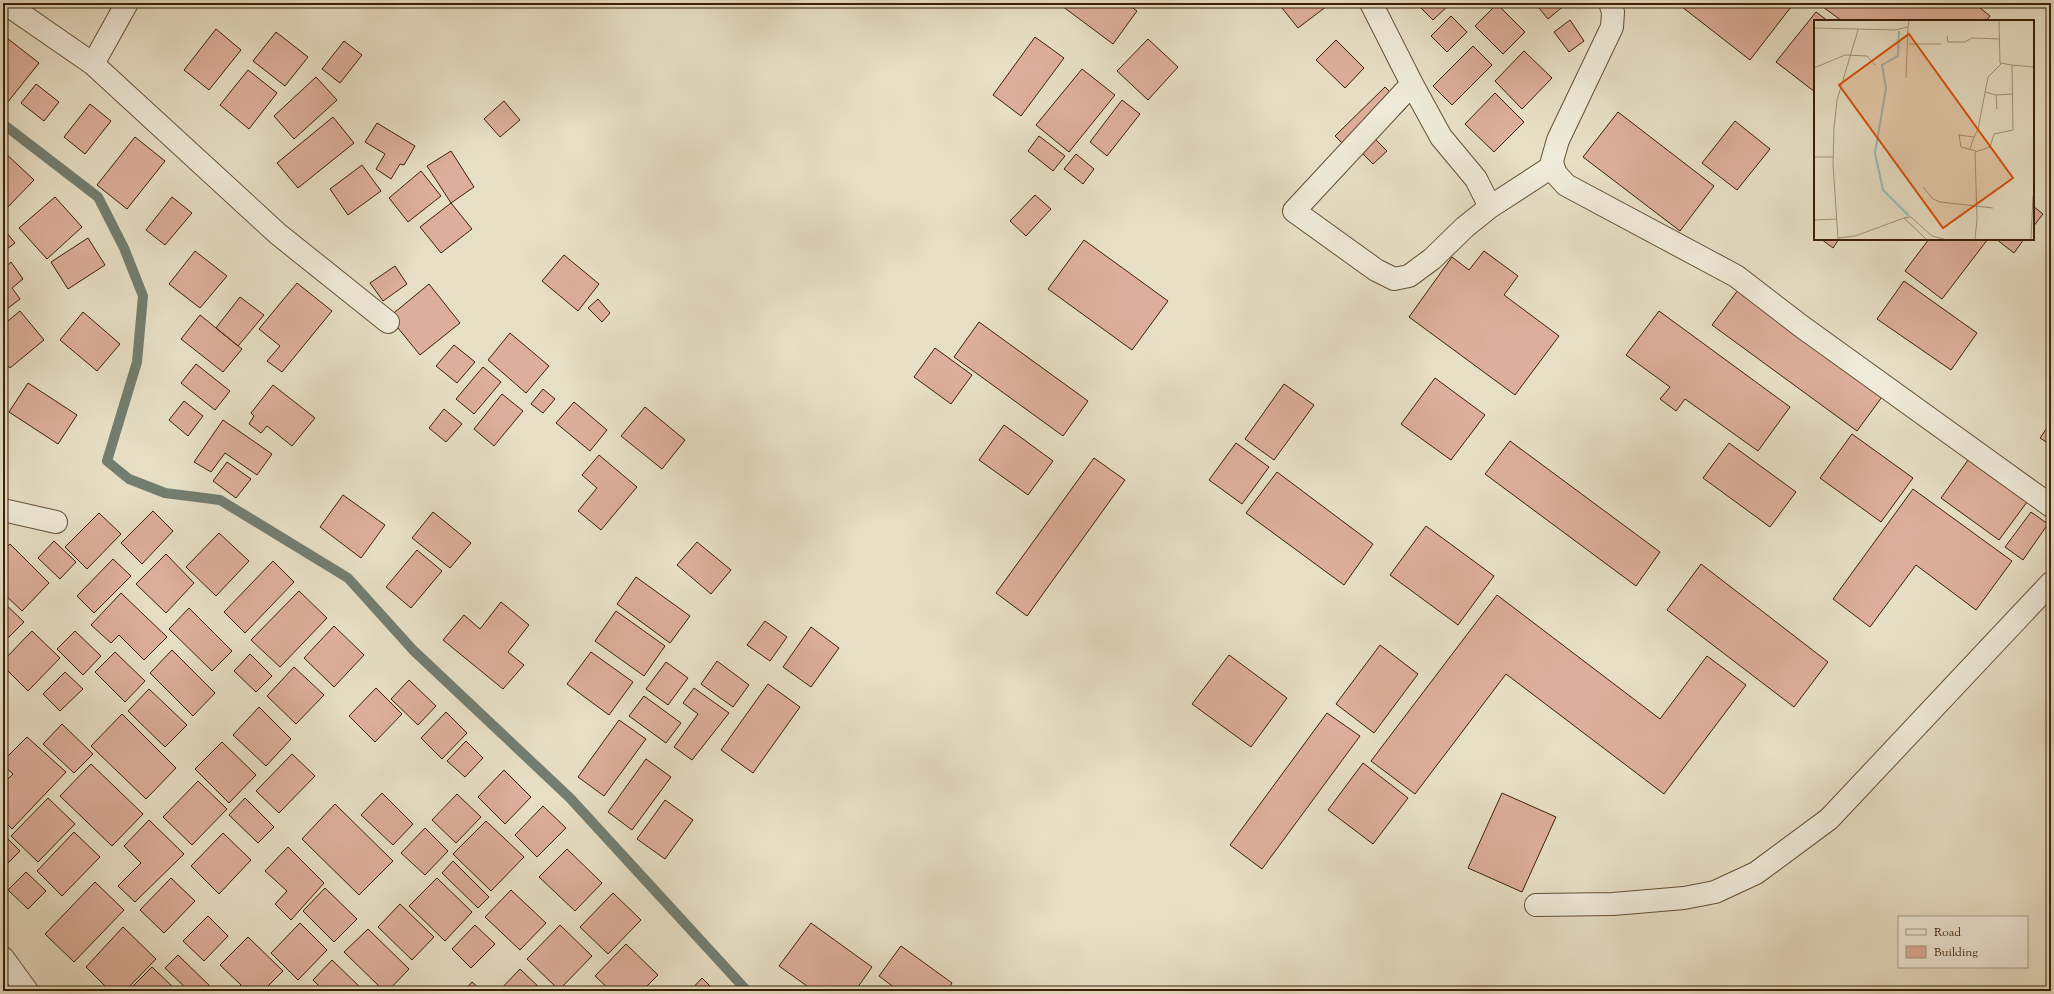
<svg xmlns="http://www.w3.org/2000/svg" width="2054" height="994" font-family="'Sorts Mill Goudy',serif">
  <rect width="100%" height="100%" fill="#e7dfc5"/>
  <filter id="stains"><feTurbulence type="fractalNoise" baseFrequency=".005" numOctaves="4"/><feColorMatrix values="0 0 0 0 .2 0 0 0 0 .09 0 0 0 0 .02 0 0 0 .5 -.17"/></filter>
  <radialGradient id="worn" r=".72"><stop offset=".6" stop-color="#630" stop-opacity="0"/><stop offset="1" stop-color="#630" stop-opacity=".3"/></radialGradient>
  <g fill="none" stroke-linecap="round" stroke-linejoin="round">
    <path stroke="#737e71" stroke-width="10" d="M3,124l95,73 26,51 19,48 -6,66 -30,99 22,18 36,14 55,7 128,78 65,72 157,148 177,193"/>
  </g>
  <path fill="#ddae9b" stroke="#3b2104" d="M1058,3h68l11,8 -24,33z
    M1278,3h53l-33,25z
    M1416,3h35l-18,17z
    M1535,3h32l-19,16z
    M1677,3h117l-44,57z
    M1826,3h148l16,13 -4,5h-144l-19,-14z
    M1497,4l28,28 -22,22 -28,-28z
    M1816,12l12,9h-13v71l-39,-30z
    M1451,16l16,16 -20,20 -16,-16z
    M1570,20l14,21 -15,11 -15,-20z
    M216,29l25,21 -32,40 -25,-20z
    M276,32l32,25 -23,29 -32,-25z
    M3,35l36,28 -36,45z
    M1035,37l29,21 -43,58 -28,-21z
    M1148,39l30,28 -30,33 -31,-29z
    M1336,40l28,28 -19,20 -29,-28z
    M344,41l18,14 -22,28 -18,-14z
    M1473,46l19,19 -40,40 -19,-19z
    M1524,51l28,27 -30,31 -27,-28z
    M1082,69l33,26 -46,57 -33,-27z
    M248,70l29,23 -28,36 -29,-24z
    M316,77l21,23 -43,39 -20,-23z
    M36,84l23,18 -15,19 -23,-18z
    M1385,87l21,21 -31,31 12,12 -14,13 -11,-11 -5,5 -22,-22z
    M1495,93l29,29 -30,30 -29,-28z
    M1122,100l18,14 -33,42 -17,-14z
    M504,101l16,19 -20,17 -16,-18z
    M90,104l21,17 -26,33 -21,-17z
    M1618,112l96,74 -34,45 -97,-74z
    M333,117l21,26 -56,45 -21,-25z
    M1735,121l35,28 -33,41 -35,-27z
    M377,123l38,23 -11,19 -4,-1 -9,15 -15,-10 9,-15 -20,-12z
    M1039,136l26,20 -12,15 -25,-20z
    M135,137l30,24 -38,48 -30,-24z
    M3,151l31,29 -29,30 -2,-2z
    M451,151l23,36 -23,16 -24,-37z
    M1076,154l18,15 -11,15 -19,-15z
    M362,165l19,26 -33,24 -18,-26z
    M421,171l20,25 -33,26 -19,-24z
    M1035,195l16,14 -25,27 -16,-15z
    M55,197l27,30 -35,32 -28,-31z
    M172,197l20,16 -27,32 -19,-15z
    M451,203l21,26 -31,24 -21,-26z
    M2033,206l10,8 -10,13z
    M3,228l12,15 -12,9z
    M88,238l17,27 -37,24 -17,-27z
    M1821,239h18l-6,9z
    M1929,239h59l-46,60 -37,-28z
    M1996,239h28l-10,14z
    M1084,240l84,61 -36,49 -84,-61z
    M195,251l32,25 -27,32 -31,-24z
    M1484,251l34,25 -14,19 55,41 -44,59 -106,-78 43,-60 17,13z
    M564,255l35,29 -21,27 -36,-30z
    M11,262l12,17 -11,9 8,11 -17,13v-43z
    M395,266l12,18 -24,17 -13,-18z
    M1904,281l73,52 -26,37 -74,-51z
    M297,283l35,28 -50,61 -15,-11 13,-15 -21,-17z
    M429,284l31,39 -40,32 -31,-38z
    M1738,290l144,107 -25,34 -145,-106z
    M240,297l24,18 -26,31 -22,-18z
    M598,299l12,14 -8,9 -14,-14z
    M20,311l24,29 -34,28 -7,-8v-35z
    M1659,311l131,96 -32,44 -73,-52 -9,12 -16,-12 10,-12 -44,-32z
    M83,312l37,32 -23,27 -37,-31z
    M200,315l42,34 -19,23 -42,-33z
    M979,322l109,79 -25,35 -109,-79z
    M510,333l39,33 -23,27 -38,-33z
    M454,345l21,17 -18,21 -21,-17z
    M935,348l37,27 -21,29 -37,-27z
    M196,364l34,27 -15,19 -34,-27z
    M483,367l18,15 -27,32 -18,-15z
    M1435,378l50,37 -34,45 -50,-36z
    M28,383l49,32 -19,29 -49,-32z
    M1284,384l30,21 -40,55 -29,-21z
    M273,385l42,33 -23,28 -25,-20 -6,7 -12,-9 5,-8 -3,-3z
    M543,389l12,10 -12,14 -12,-9z
    M502,394l21,17 -29,35 -20,-17z
    M184,401l19,15 -15,20 -19,-16z
    M574,402l33,28 -17,21 -34,-28z
    M645,407l40,33 -23,29 -41,-33z
    M444,409l18,15 -16,18 -17,-14z
    M223,420l49,34 -15,21 -32,-22 -14,19 -17,-10z
    M2051,422v23l-11,-7z
    M1004,425l49,36 -25,34 -49,-35z
    M1852,434l61,44 -32,44 -61,-44z
    M1510,441l150,111 -24,34 -151,-112z
    M1236,443l33,24 -27,37 -33,-24z
    M1729,443l67,49 -26,35 -67,-49z
    M599,455l38,32 -36,43 -23,-19 19,-23 -15,-13z
    M1094,458l31,22 -98,136 -31,-23z
    M1968,460l59,42 -28,38 -58,-42z
    M227,462l24,17 -15,19 -23,-17z
    M1277,472l96,72 -29,41 -98,-72z
    M1913,489l99,72 -36,49 -60,-45 -46,62 -37,-28z
    M343,495l42,30 -24,33 -41,-31z
    M153,511l20,20 -31,33 -21,-21z
    M433,512l38,31 -21,25 -38,-30z
    M2031,512l17,12 -25,36 -18,-13z
    M99,513l22,21 -34,35 -22,-22z
    M1426,526l68,50 -36,49 -68,-50z
    M219,533l30,28 -33,35 -30,-29z
    M54,541l22,21 -16,17 -22,-21z
    M697,542l34,28 -20,24 -34,-29z
    M10,544l39,39 -27,28 -19,-18v-42z
    M417,550l25,21 -31,37 -25,-21z
    M166,554l28,29 -28,30 -30,-29z
    M113,559l18,17 -37,37 -17,-17z
    M273,561l21,21 -49,51 -21,-21z
    M1701,564l127,98 -34,45 -127,-97z
    M636,577l54,39 -20,27 -53,-39z
    M299,591l28,27 -47,49 -29,-27z
    M121,593l46,44 -23,23 -25,-25 -8,8 -20,-18z
    M1497,595l163,124 47,-63 39,29 -82,109 -158,-120 -91,120 -44,-33z
    M3,602l21,20 -21,21z
    M501,602l28,23 -21,27 16,13 -21,24 -60,-49 21,-25 16,14z
    M189,608l43,43 -20,20 -43,-42z
    M616,611l49,35 -21,30 -49,-35z
    M765,621l22,16 -17,24 -23,-16z
    M334,626l30,29 -30,32 -30,-29z
    M811,627l28,21 -28,39 -28,-20z
    M32,631l28,27 -32,33 -25,-25v-5z
    M75,631l26,25 -18,19 -26,-26z
    M1380,645l38,29 -44,59 -38,-29z
    M172,650l43,43 -22,23 -43,-43z
    M115,652l30,29 -20,21 -30,-30z
    M591,652l42,30 -24,33 -42,-31z
    M250,654l22,22 -16,16 -22,-21z
    M1229,655l58,43 -36,49 -59,-43z
    M717,661l32,24 -16,22 -32,-23z
    M666,662l22,16 -20,27 -22,-16z
    M294,667l30,28 -28,29 -29,-28z
    M65,672l18,17 -23,22 -17,-17z
    M409,680l27,26 -18,19 -27,-26z
    M768,684l32,23 -47,66 -32,-23z
    M376,688l26,26 -27,28 -26,-26z
    M694,688l35,25 -37,47 -18,-13 24,-33 -15,-11z
    M149,689l38,36 -22,22 -37,-36z
    M644,696l37,27 -15,20 -37,-27z
    M259,707l32,32 -25,27 -33,-31z
    M446,712l21,21 -25,26 -21,-21z
    M1327,713l33,23 -98,133 -32,-24z
    M122,714l54,54 -30,31 -55,-53z
    M619,720l27,19 -42,57 -26,-19z
    M62,724l31,30 -19,19 -31,-29z
    M27,737l39,35 -54,57 -9,-9v-36l10,-10 -10,-9v-4z
    M466,741l17,17 -18,19 -18,-16z
    M222,742l34,33 -27,28 -34,-34z
    M292,754l23,22 -36,37 -23,-22z
    M646,759l25,18 -39,53 -24,-18z
    M1363,763l45,35 -35,46 -45,-34z
    M91,764l52,50 -31,32 -52,-50z
    M504,770l27,27 -26,27 -27,-27z
    M198,781l29,28 -35,36 -29,-28z
    M382,793l31,31 -20,21 -32,-30z
    M1502,793l54,24 -34,75 -54,-24z
    M457,794l24,23 -25,26 -24,-23z
    M48,798l27,26 -37,38 -27,-26z
    M245,798l29,29 -16,16 -29,-28z
    M665,800l28,20 -28,39 -28,-20z
    M335,804l58,57 -34,34 -57,-56z
    M543,806l23,22 -29,29 -22,-22z
    M149,820l35,34 -49,48 -17,-16 23,-23 -17,-17z
    M486,821l38,36 -33,34 -38,-37z
    M425,828l23,23 -23,24 -24,-22z
    M74,832l26,25 -38,39 -25,-25z
    M223,833l28,27 -32,34 -28,-28z
    M3,834l17,17 -17,17z
    M288,847l36,36 -33,37 -16,-16 12,-13 -22,-20z
    M567,849l35,34 -27,28 -36,-34z
    M453,861l36,36 -11,11 -36,-35z
    M26,872l20,19 -18,18 -20,-19z
    M171,878l24,23 -31,32 -24,-23z
    M437,878l35,34 -27,29 -36,-35z
    M95,882l29,28 -50,52 -29,-28z
    M325,888l32,31 -23,23 -31,-31z
    M511,890l35,33 -26,27 -35,-33z
    M613,893l28,27 -33,34 -28,-27z
    M400,904l34,33 -22,23 -34,-33z
    M208,916l20,20 -24,25 -21,-20z
    M300,923l27,27 -29,30 -27,-27z
    M811,923l61,44 -17,24h-41l-35,-25z
    M475,925l20,19 -24,24 -19,-19z
    M560,925l32,31 -33,34 -32,-31z
    M123,927l33,32 -31,32h-15l-24,-24z
    M368,929l41,40 -21,22h-4l-40,-39z
    M248,937l35,34 -20,20h-27l5,-6 -21,-20z
    M626,944l32,31 -16,16h-31l-16,-15z
    M901,946l51,37 -5,8h-48l-20,-15z
    M178,955l37,36h-26l-24,-23z
    M332,960l32,31h-40l-11,-11z
    M152,967l25,24h-49z
    M520,969l23,22h-44z
    M702,978l13,13h-25z
    M472,982l10,9h-18z"/>
  <g fill="none" stroke-linecap="round" stroke-linejoin="round">
    <g stroke="#665034" stroke-width="24">
      <path id="minor" d="M5,3l88,61 185,170 110,88
        M1371,3l41,81 -118,127 82,59 18,9 15,-3 23,-17 33,-32 25,-20 63,-41
        M1610,3l3,9 -1,15 -54,113 -6,21 1,5 3,8 10,11 170,91 65,50 250,180
        M93,64l34,-61
        M1412,84l29,53 35,42 14,28
        M3,510l53,12
        M1536,905l77,-1 71,-6 31,-6 41,-19 73,-54 222,-236
        M3,958l24,33"/>
    </g>
    <use href="#minor" stroke="#efead9" stroke-width="22"/>
  </g>
  <g transform="translate(1814 20)">
    <rect width="220" height="220" fill="#e7dfc5"/>
    <path fill="none" stroke="#98bcba" stroke-width="2" d="M85,11l-1,25 -16,9 4,23 -11,65 8,37 26,26"/>
    <path fill="none" stroke="#a29378" stroke-width="1" d="M0,8l81,2 13,-3 1,-6M133,16l1,6h17l7,-4 28,1M95,24h32M198,45l22,2M0,48l31,-13 22,1 8,9M92,58l2,-51M171,72l11,3 17,-1M182,75l1,14M156,129l4,-12M162,131l-15,-4 -2,-12 15,2 4,-8 10,-52 13,-13M0,137h19M109,167l10,12 7,3 53,6M90,198l7,-1 21,19 12,3M0,200l23,-1M24,218l17,-2 49,-18 22,21M24,219l-5,-75 1,-36 3,-28 21,-70M161,219l2,-20 -2,-67 15,-5 4,-13 19,-4 -1,-65 -12,-2 -1,-42M217,219l2,-43"/>
    <path fill="#d7530b" fill-opacity="0.15" stroke="#d7530b" stroke-width="2" d="M95,14l104,144 -70,50 -104,-143z"/>
    <rect width="220" height="220" fill="none" stroke="#3b2104" stroke-width="2"/>
  </g>
  <rect width="2054" height="994" fill="none" stroke="#e7dfc5" stroke-width="16"/>
  <rect x="4" y="4" width="2046" height="986" fill="none" stroke="#3b2104" stroke-width="2"/>
  <rect x="8" y="8" width="2038" height="978" fill="none" stroke="#3b2104"/>
  <rect x="1898" y="916" width="130" height="52" fill="#efead9" stroke="#a79a84"/>
  <rect x="1906" y="929" width="20" height="6" fill="#efead9" stroke="#a79a84"/>
  <text x="1934" y="936" font-size="12" fill="#3b2104">Road</text>
  <rect x="1906" y="946" width="20" height="12" fill="#ddae9b" stroke="#a79a84"/>
  <text x="1934" y="956" font-size="12" fill="#3b2104">Building</text>
  <rect width="100%" height="100%" filter="url(#stains)"/>
  <rect width="100%" height="100%" fill="url(#worn)"/>
</svg>
